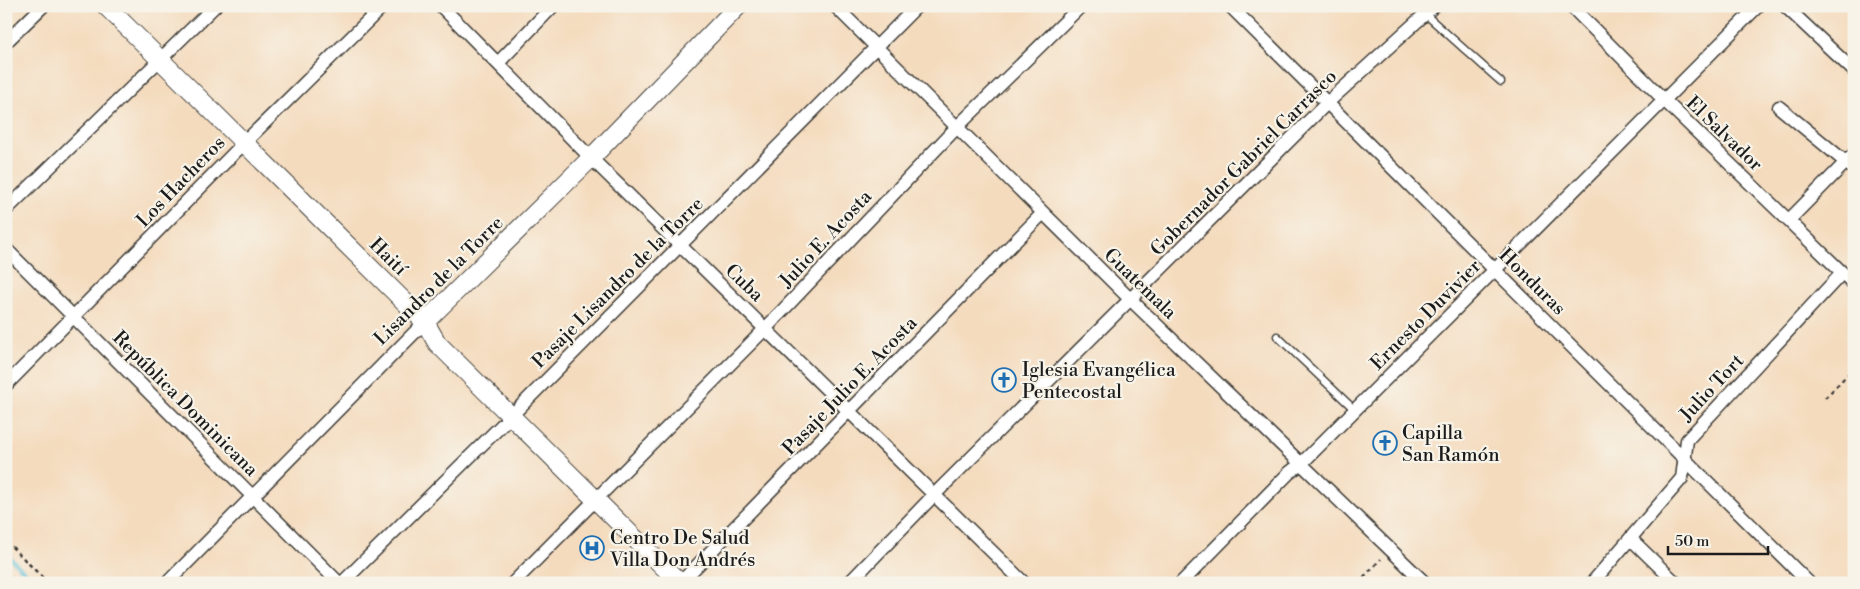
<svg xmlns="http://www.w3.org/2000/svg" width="1860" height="589" font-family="'Libre Bodoni',serif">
  <rect width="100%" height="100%" fill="#f7f3e8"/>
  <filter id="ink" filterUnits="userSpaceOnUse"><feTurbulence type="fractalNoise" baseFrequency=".02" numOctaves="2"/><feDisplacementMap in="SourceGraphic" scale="10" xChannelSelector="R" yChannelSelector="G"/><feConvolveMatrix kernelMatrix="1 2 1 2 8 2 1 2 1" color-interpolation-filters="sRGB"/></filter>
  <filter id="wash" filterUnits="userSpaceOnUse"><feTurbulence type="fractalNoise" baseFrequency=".0096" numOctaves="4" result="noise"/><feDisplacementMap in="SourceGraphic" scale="20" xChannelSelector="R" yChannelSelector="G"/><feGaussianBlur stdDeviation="1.12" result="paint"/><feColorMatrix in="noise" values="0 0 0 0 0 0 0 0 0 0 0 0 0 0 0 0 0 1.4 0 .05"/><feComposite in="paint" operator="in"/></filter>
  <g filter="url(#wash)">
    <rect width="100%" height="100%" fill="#f4dbbe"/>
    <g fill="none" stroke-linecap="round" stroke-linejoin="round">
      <path stroke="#57bcd6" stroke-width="4" d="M6,554l30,29"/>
    </g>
  </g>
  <g filter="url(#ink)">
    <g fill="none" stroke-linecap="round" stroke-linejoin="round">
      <g stroke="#3c3934" stroke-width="9">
        <path id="lane" d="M1425,14l76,68
          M1277,336l78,74
          M6,580l3,3"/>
      </g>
      <g stroke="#3c3934" stroke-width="15">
        <path id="street" d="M441,6l150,152 433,425
          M835,6l296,294 294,283
          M1230,6l579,577
          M1571,6l94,95 189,183
          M1785,6l69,65
          M6,42l37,-36
          M498,63l55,-57
          M1779,107l75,62
          M6,210l209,-204
          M1789,220l65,-66
          M6,249l333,334
          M6,385l238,-242 139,-137
          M1631,539l45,44
          M167,583l258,-261
          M342,583l170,-168 405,-409
          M513,583l253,-255 191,-201 124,-121
          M680,583l363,-370
          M849,583l86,-89 392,-391 107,-97
          M1181,583l108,-110 13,-10 456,-457
          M1592,583l90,-105 5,-38 155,-167"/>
      </g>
      <g stroke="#3c3934" stroke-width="20">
        <path id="secondary" d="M106,6l319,316 12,21 243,240
          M425,322l166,-164 147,-152"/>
      </g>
      <path stroke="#3c3934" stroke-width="2.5" stroke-dasharray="4 4" stroke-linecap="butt" d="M1825,398l29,-30
        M6,541l42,42
        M1358,583l23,-24"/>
      <use href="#lane" stroke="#fff" stroke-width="6"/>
      <use href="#street" stroke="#fff" stroke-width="12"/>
      <use href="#secondary" stroke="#fff" stroke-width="18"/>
    </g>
  </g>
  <defs>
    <g id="church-ring" transform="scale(1.25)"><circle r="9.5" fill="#f7f3e8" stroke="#1f6fb2" stroke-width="1.5"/><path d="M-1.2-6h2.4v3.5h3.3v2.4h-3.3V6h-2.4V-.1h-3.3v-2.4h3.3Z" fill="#1f6fb2"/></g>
    <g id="hospital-ring" transform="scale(1.25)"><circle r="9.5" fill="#f7f3e8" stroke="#1f6fb2" stroke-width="1.5"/><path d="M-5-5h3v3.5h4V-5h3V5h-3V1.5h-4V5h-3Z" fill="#1f6fb2"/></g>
  </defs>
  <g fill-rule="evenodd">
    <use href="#church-ring" x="1004" y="380"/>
    <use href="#church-ring" x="1385" y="443"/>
    <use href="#hospital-ring" x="592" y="548"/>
  </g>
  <g text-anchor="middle" stroke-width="4.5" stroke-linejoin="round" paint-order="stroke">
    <g font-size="19" fill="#1c1c1c" stroke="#f7f3e8">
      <text transform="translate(1725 133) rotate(44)" y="7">El Salvador</text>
      <text transform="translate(1243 162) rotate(-45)" y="7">Gobernador Gabriel Carrasco</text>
      <text transform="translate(180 181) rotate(-46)" y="7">Los Hacheros</text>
      <text transform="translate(825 238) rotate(-47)" y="7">Julio E. Acosta</text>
      <text transform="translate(389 256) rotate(45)" y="7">Haití</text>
      <text transform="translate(438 280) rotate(-45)" y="7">Lisandro de la Torre</text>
      <text transform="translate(1533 281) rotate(45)" y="7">Honduras</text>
      <text transform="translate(617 282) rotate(-45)" y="7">Pasaje Lisandro de la Torre</text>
      <text transform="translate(745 282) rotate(44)" y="7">Cuba</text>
      <text transform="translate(1141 283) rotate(44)" y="7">Guatemala</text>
      <text transform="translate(1425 314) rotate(-45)" y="7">Ernesto Duvivier</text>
      <text transform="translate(849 385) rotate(-46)" y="7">Pasaje Julio E. Acosta</text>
      <text transform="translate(1711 387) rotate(-47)" y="7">Julio Tort</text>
      <text transform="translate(186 403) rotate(45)" y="7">República Dominicana</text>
    </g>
    <g font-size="19" fill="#1c1c1c" stroke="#f7f3e8" text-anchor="start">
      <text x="1022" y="376">Iglesia Evangélica<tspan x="1022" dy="22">Pentecostal</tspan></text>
      <text x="1402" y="439">Capilla<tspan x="1402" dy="22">San Ramón</tspan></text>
      <text x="610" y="544">Centro De Salud<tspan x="610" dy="22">Villa Don Andrés</tspan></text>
    </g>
  </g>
  <rect width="1860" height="589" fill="none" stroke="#f7f3e8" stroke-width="25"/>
  <path d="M1668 546v8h100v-8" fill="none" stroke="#1c1c1c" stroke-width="2.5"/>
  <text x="1675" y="546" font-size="15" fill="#1c1c1c" stroke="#f7f3e8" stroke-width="4" paint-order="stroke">50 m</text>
</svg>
